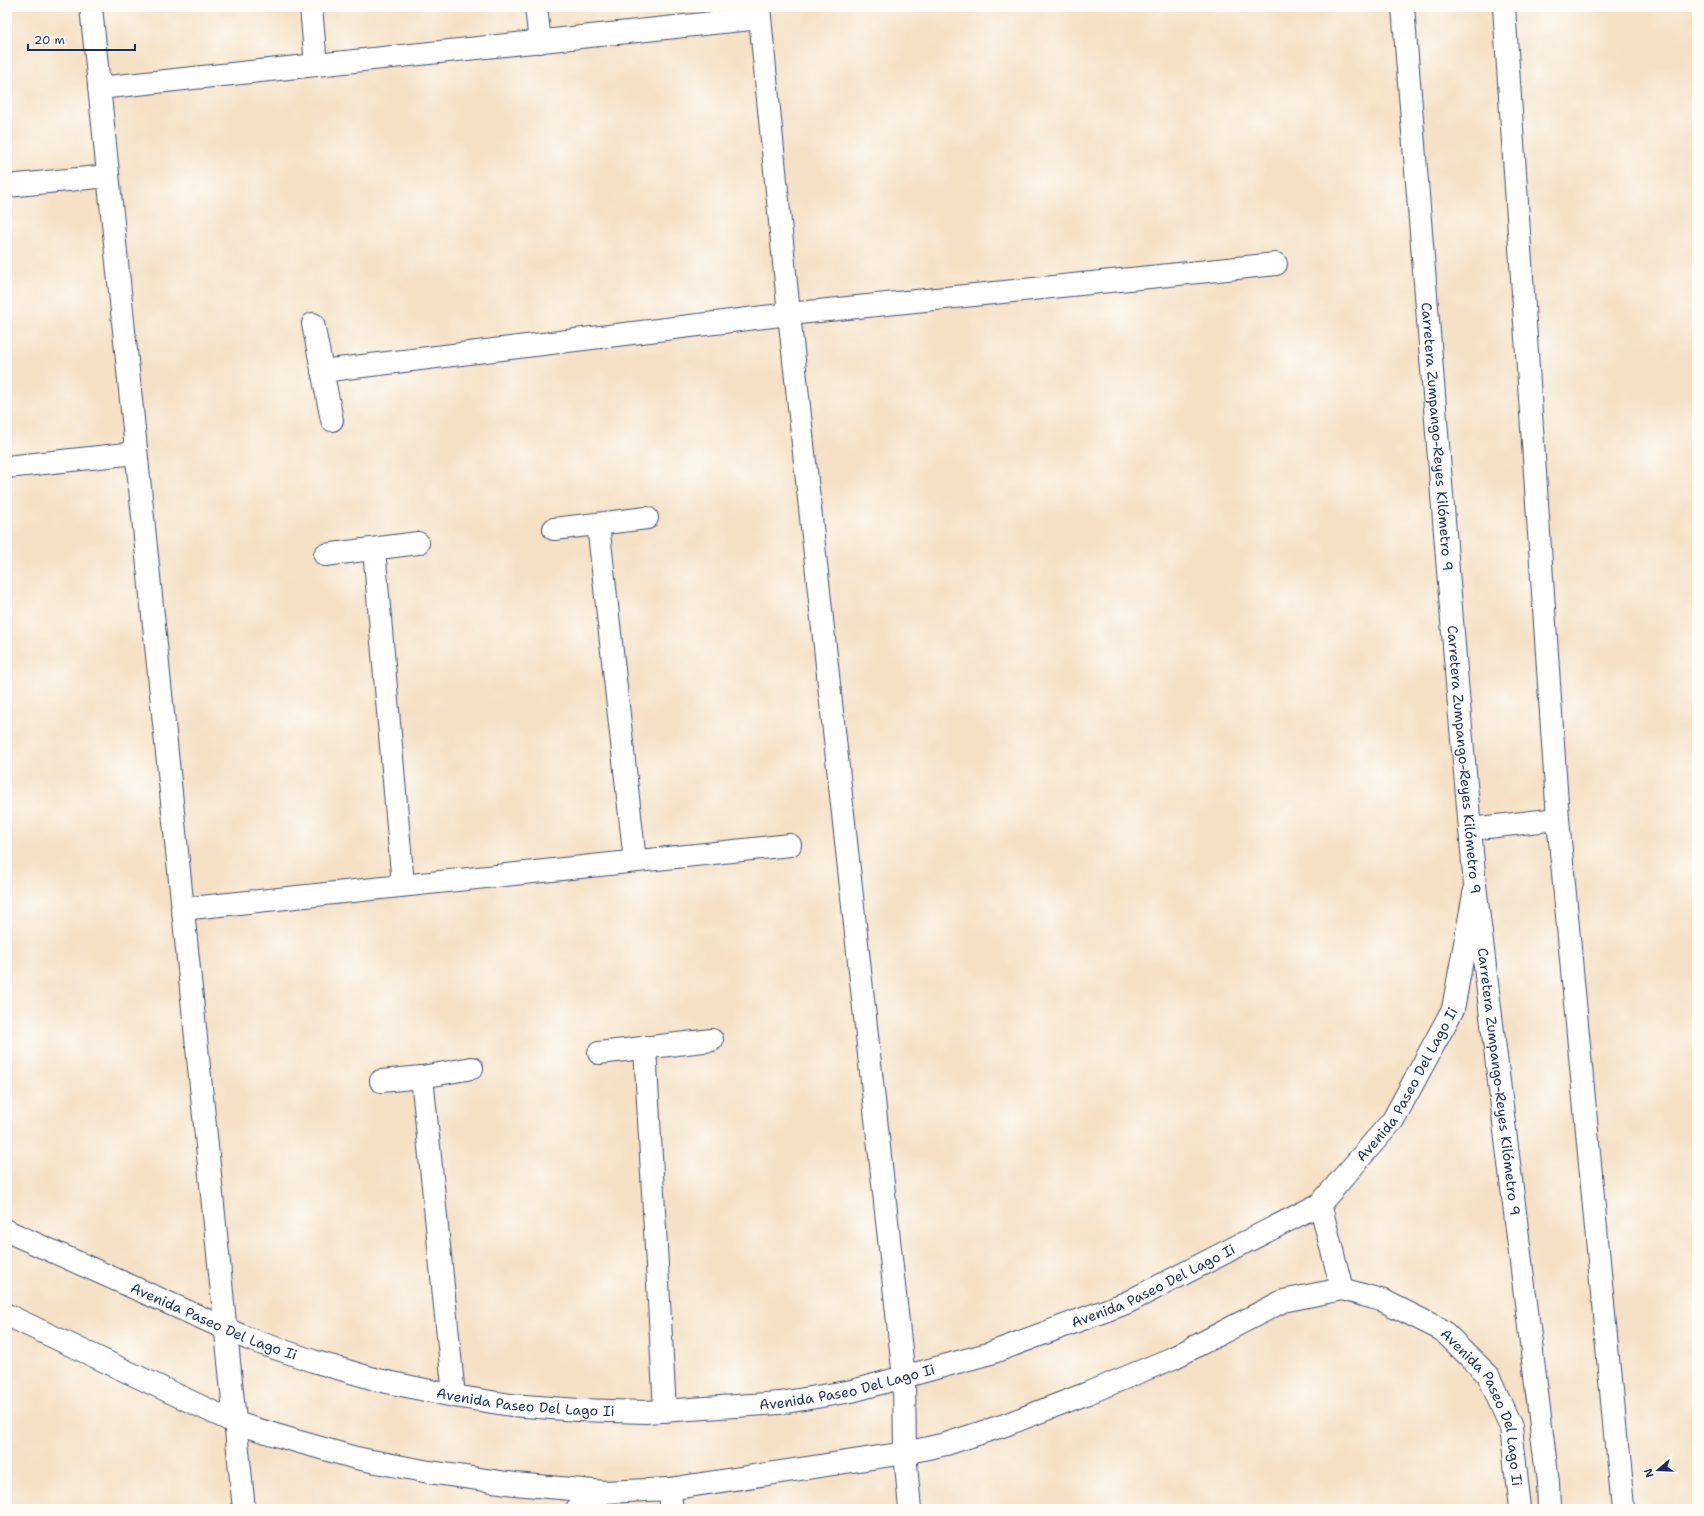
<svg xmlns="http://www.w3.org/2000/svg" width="1704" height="1516" font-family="'Shantell Sans',sans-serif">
  <rect width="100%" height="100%" fill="#fdfcf7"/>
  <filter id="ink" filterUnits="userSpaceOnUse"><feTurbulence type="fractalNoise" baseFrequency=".025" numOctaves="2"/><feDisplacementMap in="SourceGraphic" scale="8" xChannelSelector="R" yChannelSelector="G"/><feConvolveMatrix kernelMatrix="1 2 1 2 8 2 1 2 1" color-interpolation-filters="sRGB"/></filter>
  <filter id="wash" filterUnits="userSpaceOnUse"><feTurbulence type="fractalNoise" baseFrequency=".012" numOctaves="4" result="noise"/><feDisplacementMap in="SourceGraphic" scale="16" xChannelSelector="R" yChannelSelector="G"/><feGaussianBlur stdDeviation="0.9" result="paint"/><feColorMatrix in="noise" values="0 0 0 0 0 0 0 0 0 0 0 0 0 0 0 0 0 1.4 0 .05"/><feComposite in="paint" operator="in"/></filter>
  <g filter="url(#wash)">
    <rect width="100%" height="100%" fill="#f5e1c6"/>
  </g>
  <g filter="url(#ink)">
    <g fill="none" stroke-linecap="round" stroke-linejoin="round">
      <g stroke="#3c4a6e" stroke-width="24">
        <g id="minor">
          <path d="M91,7l153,1502"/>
          <path d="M311,7l5,58"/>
          <path d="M536,7l4,35"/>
          <path d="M759,7l30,307 115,1064 1,75 5,56"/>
          <path d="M99,88l661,-70"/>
          <path d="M7,186l101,-10"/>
          <path d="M313,324l19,96"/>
          <path d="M322,371l467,-57 487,-50"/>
          <path d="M7,467l129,-14"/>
          <path d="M598,524l37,337"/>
          <path d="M554,529l93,-11"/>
          <path d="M374,549l29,336"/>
          <path d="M325,555l93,-12"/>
          <path d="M182,909l608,-64"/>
          <path d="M645,1047l20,364"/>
          <path d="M599,1053l113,-13"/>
          <path d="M422,1077l32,319"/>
          <path d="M381,1081l41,-4 50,-9"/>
          <path d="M1320,1204l22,85"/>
          <path id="s1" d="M7,1231l242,108 64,22 65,19 76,16 57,9 67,5 68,2 134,-9 72,-12 139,-38 135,-50 194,-99 73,-84 60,-111 21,-115"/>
          <path id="s2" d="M7,1315l229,108 60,18 60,17 73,14 86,12 90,8 64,-3 236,-36 41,-9 59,-19 83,-32 85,-35 110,-57 59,-12 42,12 58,29 46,45 23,52 9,82"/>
          <path d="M669,1489l3,20"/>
          <path d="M577,1509l28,-17"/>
        </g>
      </g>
      <g stroke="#3c4a6e" stroke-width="24">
        <g id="secondary">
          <path id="s3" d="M1403,7l54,676 18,202 73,598 1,26"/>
          <path d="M1504,7l54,812 64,690"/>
          <path d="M1470,829l88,-10"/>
        </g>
      </g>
      <use href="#minor" stroke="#fff" stroke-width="22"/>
      <use href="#secondary" stroke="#fff" stroke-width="22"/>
    </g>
  </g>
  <g text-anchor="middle" stroke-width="3" stroke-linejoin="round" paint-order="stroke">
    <g font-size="14" fill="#1b2f5e" stroke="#fdfcf7">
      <text dy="5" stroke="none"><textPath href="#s3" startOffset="431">Carretera Zumpango-Reyes Kilómetro 9</textPath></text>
      <text dy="5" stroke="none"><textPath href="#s3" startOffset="755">Carretera Zumpango-Reyes Kilómetro 9</textPath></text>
      <text dy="5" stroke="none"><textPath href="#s3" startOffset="1079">Carretera Zumpango-Reyes Kilómetro 9</textPath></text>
      <text dy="5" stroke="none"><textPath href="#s1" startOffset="1533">Avenida Paseo Del Lago Ii</textPath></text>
      <text dy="5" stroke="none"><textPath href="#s1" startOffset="1198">Avenida Paseo Del Lago Ii</textPath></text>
      <text dy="5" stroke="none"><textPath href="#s1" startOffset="226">Avenida Paseo Del Lago Ii</textPath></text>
      <text dy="5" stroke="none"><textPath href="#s1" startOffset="874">Avenida Paseo Del Lago Ii</textPath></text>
      <text dy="5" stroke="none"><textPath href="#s1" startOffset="550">Avenida Paseo Del Lago Ii</textPath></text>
      <text dy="5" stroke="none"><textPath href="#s2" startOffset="1601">Avenida Paseo Del Lago Ii</textPath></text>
    </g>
  </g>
  <rect width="1704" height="1516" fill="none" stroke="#fdfcf7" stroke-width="24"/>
  <g transform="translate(1658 1470) rotate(251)" stroke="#fdfcf7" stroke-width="3" paint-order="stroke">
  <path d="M0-3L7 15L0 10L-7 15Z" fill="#1b2f5e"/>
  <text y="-6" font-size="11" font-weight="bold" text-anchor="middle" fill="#1b2f5e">N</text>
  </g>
  <path d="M28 44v6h107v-6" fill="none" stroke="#1b2f5e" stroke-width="2"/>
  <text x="34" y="44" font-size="12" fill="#1b2f5e" stroke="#fdfcf7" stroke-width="3" paint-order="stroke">20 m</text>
</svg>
